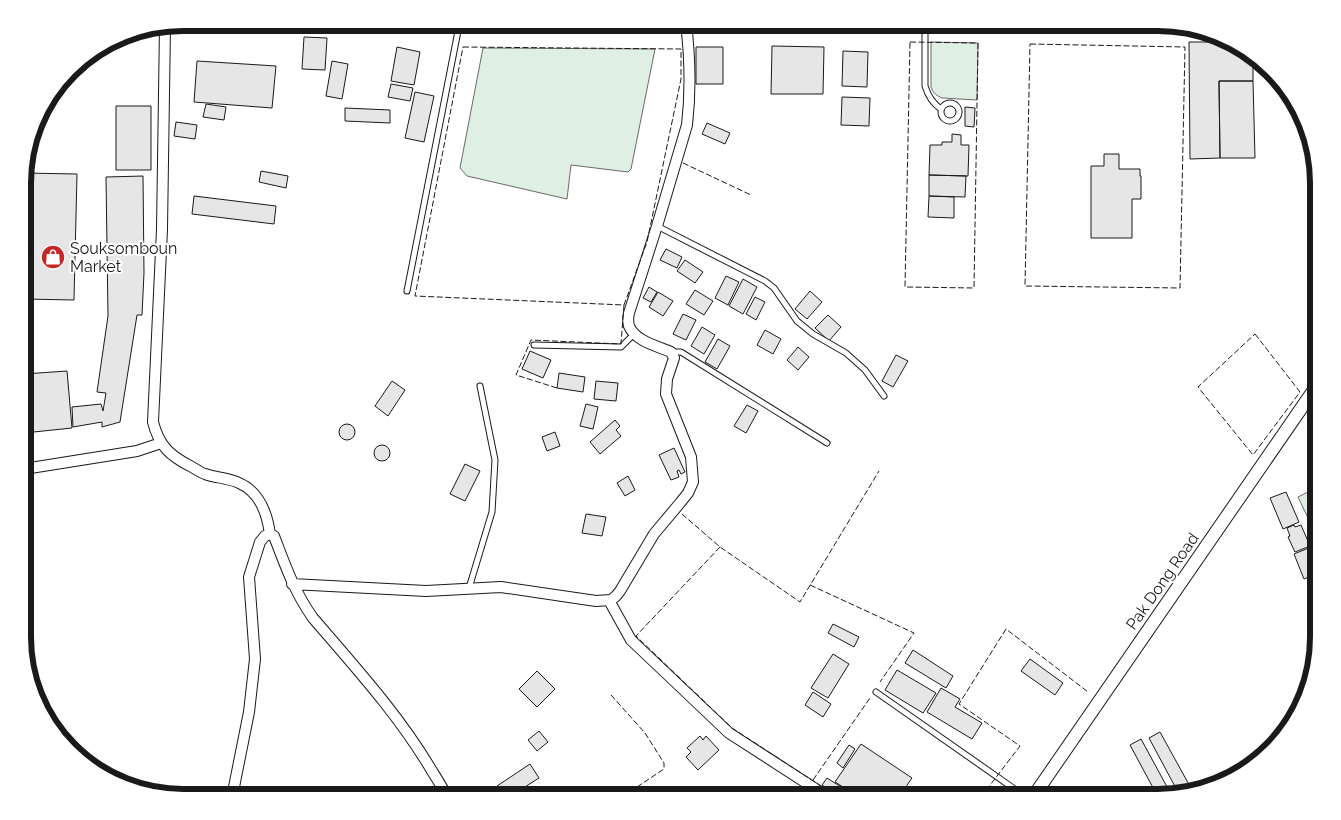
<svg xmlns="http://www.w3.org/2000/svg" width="1341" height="820" font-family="Raleway,sans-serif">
  <rect width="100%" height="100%" fill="#fff"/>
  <path fill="#e0efe3" stroke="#6a6a6a" d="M931,42l47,1 -1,57 -35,-2c-5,-2 -9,-5 -11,-11z
    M483,48l172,1 -24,120 -3,3 -57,-7 -4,34 -100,-23 -7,-8z
    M1318,487v52l-20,-42z"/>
  <path fill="#e6e6e6" stroke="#1a1a1a" d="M304,37l23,1 -2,32 -23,-1z
    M1189,42h41l17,7 6,7v25h-34l1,77 -30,1z
    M772,46l52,1 -1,47h-52z
    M397,47l23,5 -6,33 -23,-4z
    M696,47h27v37h-27z
    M843,51l25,1 -1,35 -25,-1z
    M197,61l79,5 -4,42 -78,-6z
    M332,61l16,3 -6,35 -16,-3z
    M1219,81h34l2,77h-35z
    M391,84l22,4 -3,13 -22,-4z
    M415,92l19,4 -10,46 -19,-4z
    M842,97l28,1 -1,28 -28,-1z
    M206,104l20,3 -2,13 -21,-3z
    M116,106h35v64h-35z
    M965,107l10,1 -1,19 -9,-1z
    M345,108l45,2v13l-45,-2z
    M176,122l21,3 -2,14 -21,-3z
    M707,123l23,10 -5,11 -23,-10z
    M952,134l9,1v10h8l-1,31 -39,-1 1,-30h12v-3h10z
    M1104,154h15v15h21v7h1v23h-9v39h-41v-72h13z
    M261,171l27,5 -2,12 -27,-6z
    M24,173l53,1 -3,126 -50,-1z
    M929,175l37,1 -1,21 -36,-1z
    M143,176l1,97 -2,42h-5l-17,107 -18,5v-5l-29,5 -1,-20 29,-3 2,7 3,-18 -9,-1 11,-76 -2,-139z
    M194,196l82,10 -2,18 -82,-10z
    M929,196l25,1v21l-26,-1z
    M666,249l16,8 -5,11 -17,-8z
    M685,260l18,12 -8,11 -18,-12z
    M726,276l13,6 -11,23 -13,-7z
    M743,279l14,8 -14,27 -14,-8z
    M649,287l8,5 -6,10 -8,-4z
    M695,290l18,11 -9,14 -18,-11z
    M810,291l12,11 -15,17 -12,-10z
    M658,292l15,9 -10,15 -14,-9z
    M755,297l10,5 -9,18 -10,-6z
    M683,314l13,6 -10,20 -13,-6z
    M828,315l13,12 -12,14 -14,-13z
    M702,327l13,8 -11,19 -13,-8z
    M765,330l16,9 -8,15 -16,-9z
    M718,339l12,7 -13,23 -12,-7z
    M798,347l11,10 -11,13 -11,-10z
    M530,351l21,9 -8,18 -21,-9z
    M896,355l12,6 -15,26 -11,-6z
    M67,371l5,57 -48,5v-59z
    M559,373l26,4 -2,15 -26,-4z
    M392,381l13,9 -17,26 -13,-10z
    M596,381l22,2 -2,18 -22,-2z
    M586,404l12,3 -5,22 -13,-3z
    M747,405l11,6 -12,22 -12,-7z
    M615,420l5,6 -4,4 5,6 -21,18 -10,-12z
    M339 432a8 8 0 1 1 16 0a8 8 0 1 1-16 0Z
    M555,432l5,14 -13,5 -5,-14z
    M374 453a8 8 0 1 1 16 0a8 8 0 1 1-16 0Z
    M674,448l11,24 -4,2 -2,-4 -2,1 2,6 -8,3 -12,-25z
    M465,464l15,7 -15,30 -15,-7z
    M628,476l7,14 -10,6 -8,-13z
    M1286,492l13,30 -16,7 -13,-31z
    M586,514l20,3 -4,19 -20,-3z
    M1294,525l1,2 6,-2 9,21 -15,6 -7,-15 2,-1 -3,-8z
    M1311,547l7,17v9l-14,6 -10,-25z
    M833,624l26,13 -5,10 -26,-14z
    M913,650l40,26 -7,12 -41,-25z
    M833,654l16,10 -21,34 -17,-10z
    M1030,659l33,24 -8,12 -34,-24z
    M897,670l39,23 -13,20 -38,-23z
    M537,671l18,18 -18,18 -18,-18z
    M941,688l19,11 -5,8 27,16 -10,16 -45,-27z
    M813,692l18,12 -8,13 -18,-12z
    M539,731l9,11 -11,9 -9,-11z
    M1160,732l32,58 -13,4 -30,-56z
    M700,736l3,4 3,-4 13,14 -21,20 -12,-13 5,-5 -4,-4z
    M1141,739l31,57 -14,1 -28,-52z
    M861,744l51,34 -13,19h-40l-24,-15z
    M849,745l6,4 -12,19 -6,-5z
    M530,764l9,14 -30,19 -5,-1 -6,1 -2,-3 4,-3 -3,-5z
    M827,778l30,19h-16l-19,-12z"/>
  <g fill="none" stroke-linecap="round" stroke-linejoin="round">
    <g stroke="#1a1a1a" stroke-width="7">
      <path id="service" d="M925,23v63c3,10 7,17 16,23
        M941 112a9 9 0 1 1 18 0a9 9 0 1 1-18 0Z
        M657,226l108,55 9,7 23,33 16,13 33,19 19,17 19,26
        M407,291l52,-265
        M534,345l87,2 14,-14
        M672,355l3,-3h6l146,91
        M469,588l23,-76 3,-52 -15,-74
        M876,692l150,105"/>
    </g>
    <g stroke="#1a1a1a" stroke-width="12">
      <path id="minor" d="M686,23c4,34 5,68 1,102l-30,101 -28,87c-1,4 -1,9 0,13 6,15 28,20 42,26l3,6 -7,21 -1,15 25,63 2,25 -5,11 -8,10 -26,31 -34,57 -4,5 -5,4v4l20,36 98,93 99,64
        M165,26l-3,203 -9,193c6,24 17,34 39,45 4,2 9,6 13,7 11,4 24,4 34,9 21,9 28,30 31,51l-5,2 -5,6 -11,35 6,82 -6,53 -17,85
        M24,469l113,-18 24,-8
        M270,534l4,2c11,29 21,57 39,82 42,49 86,97 119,153 5,8 11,17 15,26
        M292,584l134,7 75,-4 95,14 15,-1"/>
    </g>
    <g stroke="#1a1a1a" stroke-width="14">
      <path id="tertiary" d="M1033,797l285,-413"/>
    </g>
    <g stroke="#1a1a1a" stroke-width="17">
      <path id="secondary" d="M180,23h300"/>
    </g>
    <use href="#service" stroke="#fff" stroke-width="5"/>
    <use href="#minor" stroke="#fff" stroke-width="10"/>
    <use href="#tertiary" stroke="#fff" stroke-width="12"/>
    <use href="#secondary" stroke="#fff" stroke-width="15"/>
    <path stroke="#1a1a1a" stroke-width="1" stroke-dasharray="6 2.5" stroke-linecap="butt" d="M910,42l68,1 -4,245 -69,-1z
      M1030,44l155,3 -5,241 -155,-2z
      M463,47l218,2v30l-34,163 -23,63 -209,-9z
      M683,163l68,32
      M1255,334l45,58 -47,63 -55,-68z
      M557,388l-41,-13 15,-35 90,4 3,-39
      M682,514l38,33 80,55 79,-131
      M720,547l-84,89 96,92 92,60
      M810,585l104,48 -34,49
      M611,695l34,38 19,30v6l-30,20v8
      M813,780l57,-82
      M981,797l39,-51 -61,-42 47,-75 82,63"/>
  </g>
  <defs>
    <g id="shop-disc" transform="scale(1.25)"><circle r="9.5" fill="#c62828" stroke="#fff"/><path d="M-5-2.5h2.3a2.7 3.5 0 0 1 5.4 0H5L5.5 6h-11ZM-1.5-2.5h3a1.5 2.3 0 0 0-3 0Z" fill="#fff"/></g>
  </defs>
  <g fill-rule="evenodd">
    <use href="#shop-disc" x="53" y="257"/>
  </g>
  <g text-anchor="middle" stroke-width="4" stroke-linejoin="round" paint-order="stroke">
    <g font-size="16" fill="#1a1a1a" stroke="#fff" text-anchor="start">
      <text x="70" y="254">Souksomboun<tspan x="70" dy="18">Market</tspan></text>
    </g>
    <g font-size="16" fill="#1a1a1a" stroke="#fff">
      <text transform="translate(1162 581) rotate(-55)" y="6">Pak Dong Road</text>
    </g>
  </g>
  <path d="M0 0H1341V820H0ZM183 31H1158A152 152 0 0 1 1310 183V637A152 152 0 0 1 1158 789H183A152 152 0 0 1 31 637V183A152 152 0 0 1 183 31Z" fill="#fff" fill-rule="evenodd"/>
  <path fill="none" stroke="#1a1a1a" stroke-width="6" d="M183 31H1158A152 152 0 0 1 1310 183V637A152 152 0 0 1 1158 789H183A152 152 0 0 1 31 637V183A152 152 0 0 1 183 31Z"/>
</svg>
